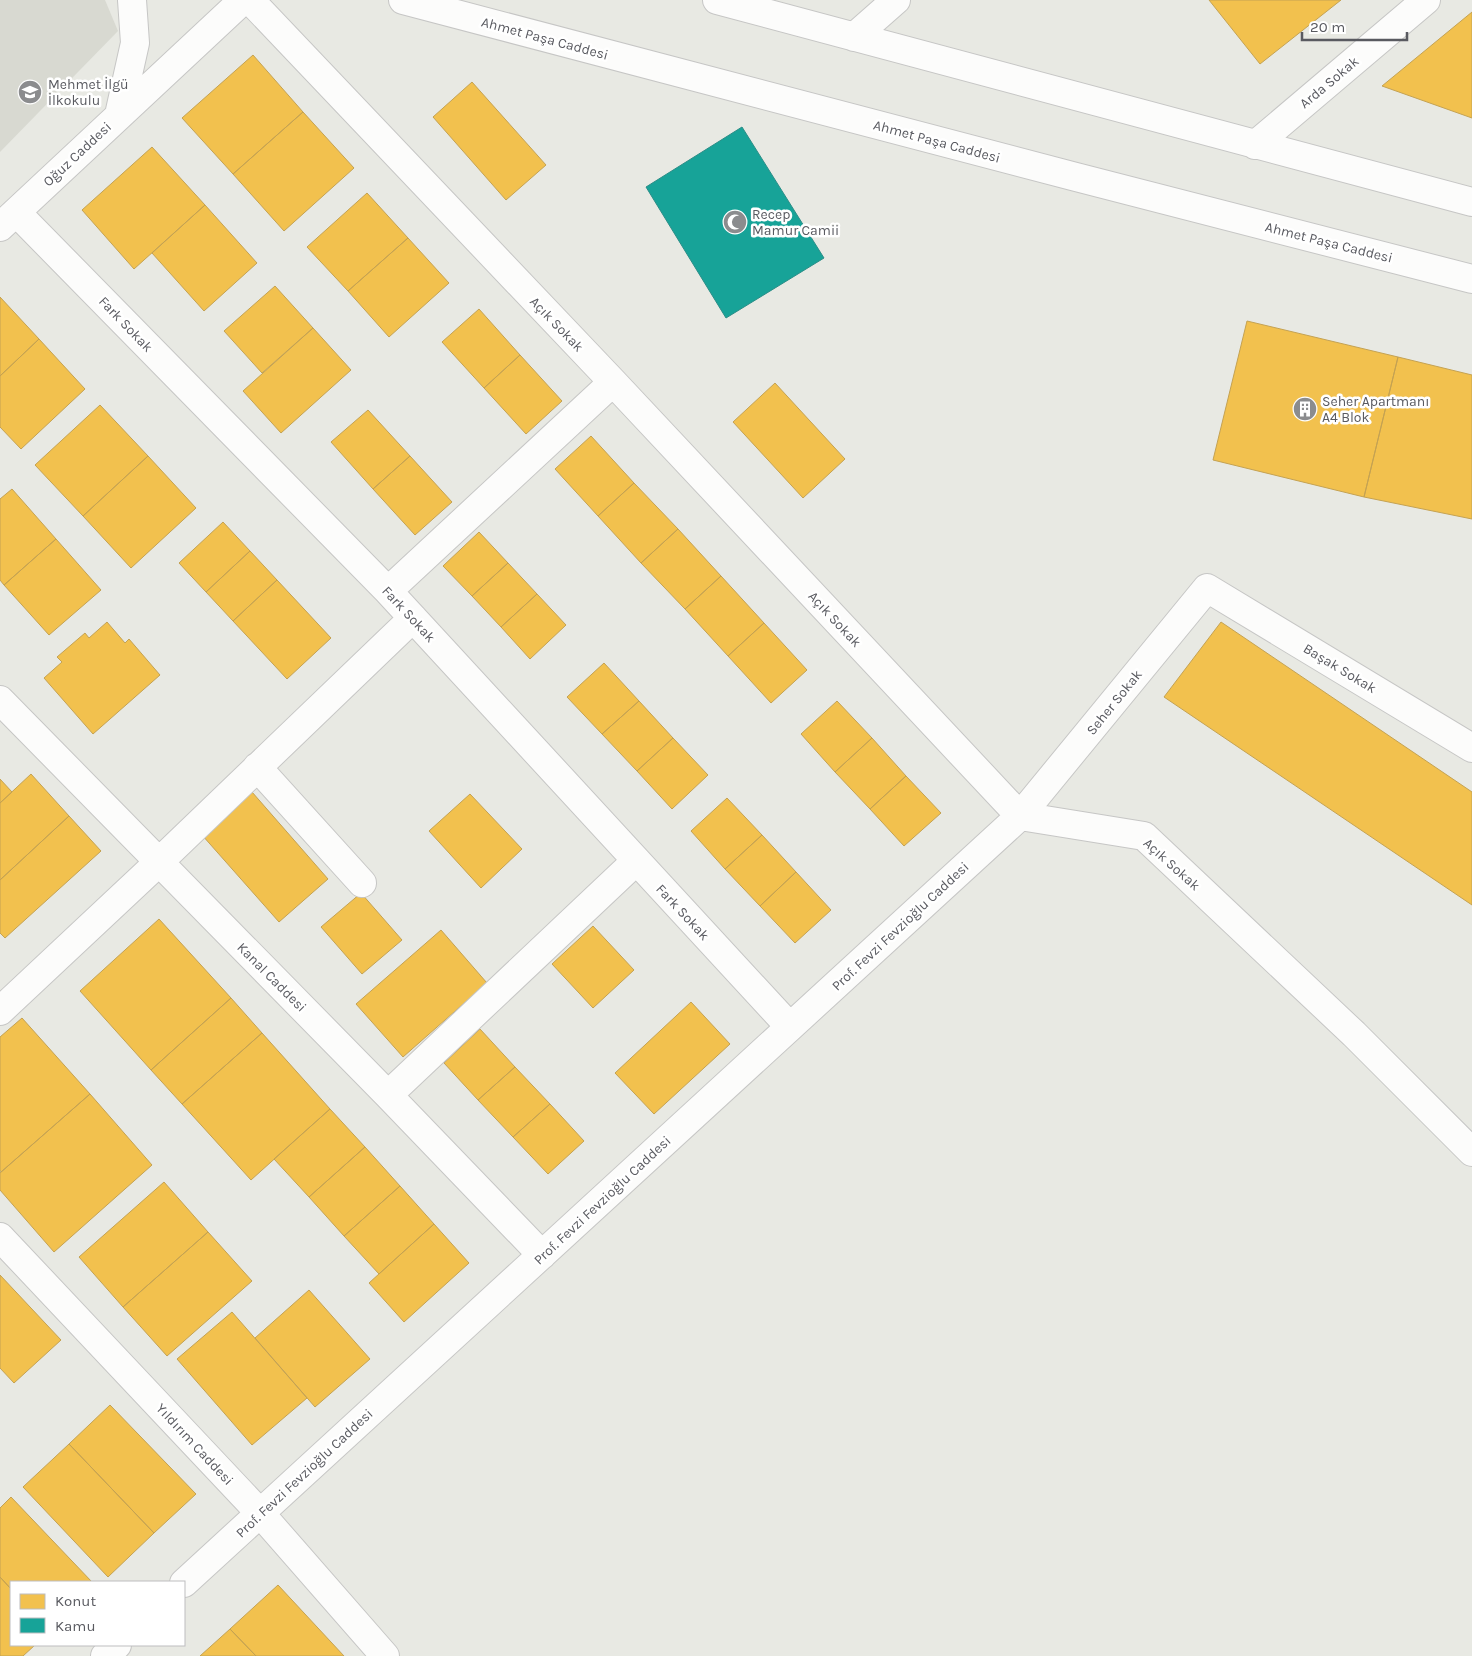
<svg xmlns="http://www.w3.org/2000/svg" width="1472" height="1656" font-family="Karla,sans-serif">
  <rect width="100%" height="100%" fill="#e8e9e3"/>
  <path fill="#d8d9d1" d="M0,0h105l13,31 -118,121z"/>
  <path fill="#f2c14e" stroke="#c4a253" d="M1209,0h132l-81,64z
    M1472,12v106l-90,-32z
    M253,55l50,57 -70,62 -51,-56z
    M472,82l74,83 -40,35 -73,-83z
    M303,112l51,56 -70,63 -51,-57z
    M152,147l53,58 -71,64 -52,-59z
    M367,193l41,45 -60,53 -41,-44z
    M205,205l52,58 -53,48 -52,-58z
    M408,238l41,45 -60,54 -41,-46z
    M275,286l38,42 -51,45 -38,-42z
    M0,297l39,42 -39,37z
    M479,309l41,46 -36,33 -42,-46z
    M1247,321l151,36 -34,140 -151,-37z
    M313,328l38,42 -70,63 -38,-42z
    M39,339l46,50 -64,60 -21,-22v-51z
    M520,355l42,46 -36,33 -42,-46z
    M1398,357l74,18v144l-108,-22z
    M775,383l70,76 -42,39 -70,-76z
    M100,405l48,51 -65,60 -48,-51z
    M368,410l42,46 -37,33 -42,-47z
    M591,436l43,47 -36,33 -43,-47z
    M148,456l48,52 -65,60 -48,-52z
    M410,456l42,46 -37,33 -42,-46z
    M634,483l44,46 -37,34 -43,-47z
    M12,489l44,50 -52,46 -4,-5v-81z
    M223,522l27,29 -44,41 -27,-29z
    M678,529l43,47 -36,33 -44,-46z
    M479,532l29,31 -36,33 -29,-30z
    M56,539l45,51 -52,45 -45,-50z
    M250,551l27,29 -44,41 -27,-29z
    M508,563l29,31 -36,33 -29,-31z
    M721,576l43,47 -36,33 -43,-47z
    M277,580l54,58 -44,41 -54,-58z
    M537,594l29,31 -36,34 -29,-32z
    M107,622l18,21 4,-4 31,36 -67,59 -49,-56 18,-16 -5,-5 28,-24 4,5z
    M1221,622l251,170v113l-308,-208z
    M764,623l43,47 -36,33 -43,-47z
    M604,663l35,38 -37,33 -35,-37z
    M639,701l34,37 -36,33 -35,-37z
    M837,701l35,37 -37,34 -34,-38z
    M673,738l35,37 -36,34 -35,-38z
    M872,738l34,38 -36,33 -35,-37z
    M31,774l38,42 -69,64v-77z
    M906,776l35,37 -37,33 -34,-37z
    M0,779l12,13 -12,11z
    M252,792l76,87 -49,43 -77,-87z
    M470,794l52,55 -41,39 -52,-57z
    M727,798l35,37 -37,34 -34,-38z
    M69,816l32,35 -96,87 -5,-5v-53z
    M762,835l34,37 -36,34 -35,-37z
    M796,872l35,38 -36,33 -35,-37z
    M361,893l41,47 -40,34 -41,-47z
    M159,919l72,79 -80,72 -71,-79z
    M593,926l41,44 -41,38 -41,-44z
    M441,930l46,53 -84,74 -47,-53z
    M231,998l31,35 -80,71 -31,-34z
    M691,1002l39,42 -76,70 -39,-41z
    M22,1018l68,76 -89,78 -1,-2v-133z
    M480,1029l35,38 -37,33 -34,-37z
    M262,1033l68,76 -79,71 -69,-76z
    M515,1067l35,37 -37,33 -35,-37z
    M90,1094l62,71 -98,87 -54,-62v-17z
    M550,1104l34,37 -36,33 -35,-37z
    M330,1109l35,38 -56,50 -35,-38z
    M365,1147l35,39 -56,50 -35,-39z
    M164,1182l44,50 -85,75 -44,-50z
    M400,1186l34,38 -55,50 -35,-38z
    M434,1224l35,39 -65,59 -35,-39z
    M208,1232l44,49 -85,75 -44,-49z
    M0,1275l61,65 -47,43 -14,-15z
    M309,1290l61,69 -55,48 -60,-69z
    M232,1312l75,86 -55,47 -75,-86z
    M110,1405l86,89 -42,39 -85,-89z
    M69,1444l85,89 -46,44 -85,-90z
    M11,1497l81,85h-81v7l-11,-12v-69z
    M0,1577l11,12v56h24l-12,11h-23z
    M278,1585l66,71h-88l-26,-27z
    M230,1629l26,27h-56z"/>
  <path fill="#17a398" stroke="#2b8d87" d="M742,127l82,131 -98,60 -80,-131z"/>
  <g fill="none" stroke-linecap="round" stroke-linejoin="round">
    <g stroke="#c6c6c5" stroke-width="30">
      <path id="minor" d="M250,0l363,382 407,434 124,20 210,198 118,118
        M403,0l673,177 396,102
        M717,0l755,202
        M854,37l42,-37
        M119,115l16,-72 -3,-43
        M1255,145l171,-145
        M16,212l372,379 402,436
        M0,227l243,-227
        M388,591l225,-209
        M0,700l388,395 154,160
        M257,767l105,116
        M0,1011l159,-149 254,-244
        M388,1095l248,-234
        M0,1237l260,276 125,143
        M184,1583l836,-767 187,-228 265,160
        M105,1656l12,-11"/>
    </g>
    <use href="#minor" stroke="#fcfcfb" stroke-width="28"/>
  </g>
  <defs>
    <g id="school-disc" transform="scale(1.25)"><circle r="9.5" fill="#8b8c8e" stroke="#fff"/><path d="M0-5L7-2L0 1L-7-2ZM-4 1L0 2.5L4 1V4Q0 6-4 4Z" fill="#fff"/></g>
    <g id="mosque-disc" transform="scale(1.25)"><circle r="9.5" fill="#8b8c8e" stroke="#fff"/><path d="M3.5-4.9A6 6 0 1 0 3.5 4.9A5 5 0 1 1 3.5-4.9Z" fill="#fff"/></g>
    <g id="building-disc" transform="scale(1.25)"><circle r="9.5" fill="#8b8c8e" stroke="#fff"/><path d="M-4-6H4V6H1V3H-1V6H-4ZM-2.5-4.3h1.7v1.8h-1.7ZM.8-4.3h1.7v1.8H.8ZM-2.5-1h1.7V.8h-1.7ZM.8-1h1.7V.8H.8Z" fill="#fff"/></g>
  </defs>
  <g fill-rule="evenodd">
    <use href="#school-disc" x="30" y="92"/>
    <use href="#mosque-disc" x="735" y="222"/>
    <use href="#building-disc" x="1305" y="409"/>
  </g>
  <g text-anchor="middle" stroke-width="5" stroke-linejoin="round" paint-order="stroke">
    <g font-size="14" fill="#595a60" stroke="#fff">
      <text transform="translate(545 38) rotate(15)" y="5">Ahmet Paşa Caddesi</text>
      <text transform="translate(1329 82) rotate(-40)" y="5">Arda Sokak</text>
      <text transform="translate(937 141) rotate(15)" y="5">Ahmet Paşa Caddesi</text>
      <text transform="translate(77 154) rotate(-43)" y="5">Oğuz Caddesi</text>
      <text transform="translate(1329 242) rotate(14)" y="5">Ahmet Paşa Caddesi</text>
      <text transform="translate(126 324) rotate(46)" y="5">Fark Sokak</text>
      <text transform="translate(557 324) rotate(46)" y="5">Açık Sokak</text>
      <text transform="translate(409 614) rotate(47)" y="5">Fark Sokak</text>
      <text transform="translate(835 619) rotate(47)" y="5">Açık Sokak</text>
      <text transform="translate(1340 668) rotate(31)" y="5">Başak Sokak</text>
      <text transform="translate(1114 702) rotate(-51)" y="5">Seher Sokak</text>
      <text transform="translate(1172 864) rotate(42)" y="5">Açık Sokak</text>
      <text transform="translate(683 912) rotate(47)" y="5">Fark Sokak</text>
      <text transform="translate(900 926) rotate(-43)" y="5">Prof. Fevzi Fevzioğlu Caddesi</text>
      <text transform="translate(272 977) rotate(45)" y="5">Kanal Caddesi</text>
      <text transform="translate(602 1200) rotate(-43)" y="5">Prof. Fevzi Fevzioğlu Caddesi</text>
      <text transform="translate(195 1444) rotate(47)" y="5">Yıldırım Caddesi</text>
      <text transform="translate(304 1473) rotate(-43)" y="5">Prof. Fevzi Fevzioğlu Caddesi</text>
    </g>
    <g font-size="14" fill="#595a60" stroke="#fff" text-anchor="start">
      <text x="48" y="89">Mehmet İlgü<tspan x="48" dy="16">İlkokulu</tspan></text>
      <text x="752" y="219">Recep<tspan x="752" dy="16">Mamur Camii</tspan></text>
      <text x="1322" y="406">Seher Apartmanı<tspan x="1322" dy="16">A4 Blok</tspan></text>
    </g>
  </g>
  <rect x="10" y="1581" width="175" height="65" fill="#ffffff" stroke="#bdbdbf"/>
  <rect x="20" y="1594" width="25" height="15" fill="#f2c14e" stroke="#bdbdbf"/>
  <text x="55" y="1606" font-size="15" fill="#595a60">Konut</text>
  <rect x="20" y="1618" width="25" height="15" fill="#17a398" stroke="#bdbdbf"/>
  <text x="55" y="1631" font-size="15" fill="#595a60">Kamu</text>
  <path d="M1302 32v8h105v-8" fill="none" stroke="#595a60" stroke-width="2.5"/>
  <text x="1310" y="32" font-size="15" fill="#595a60" stroke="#ffffff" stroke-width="4" paint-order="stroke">20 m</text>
</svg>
